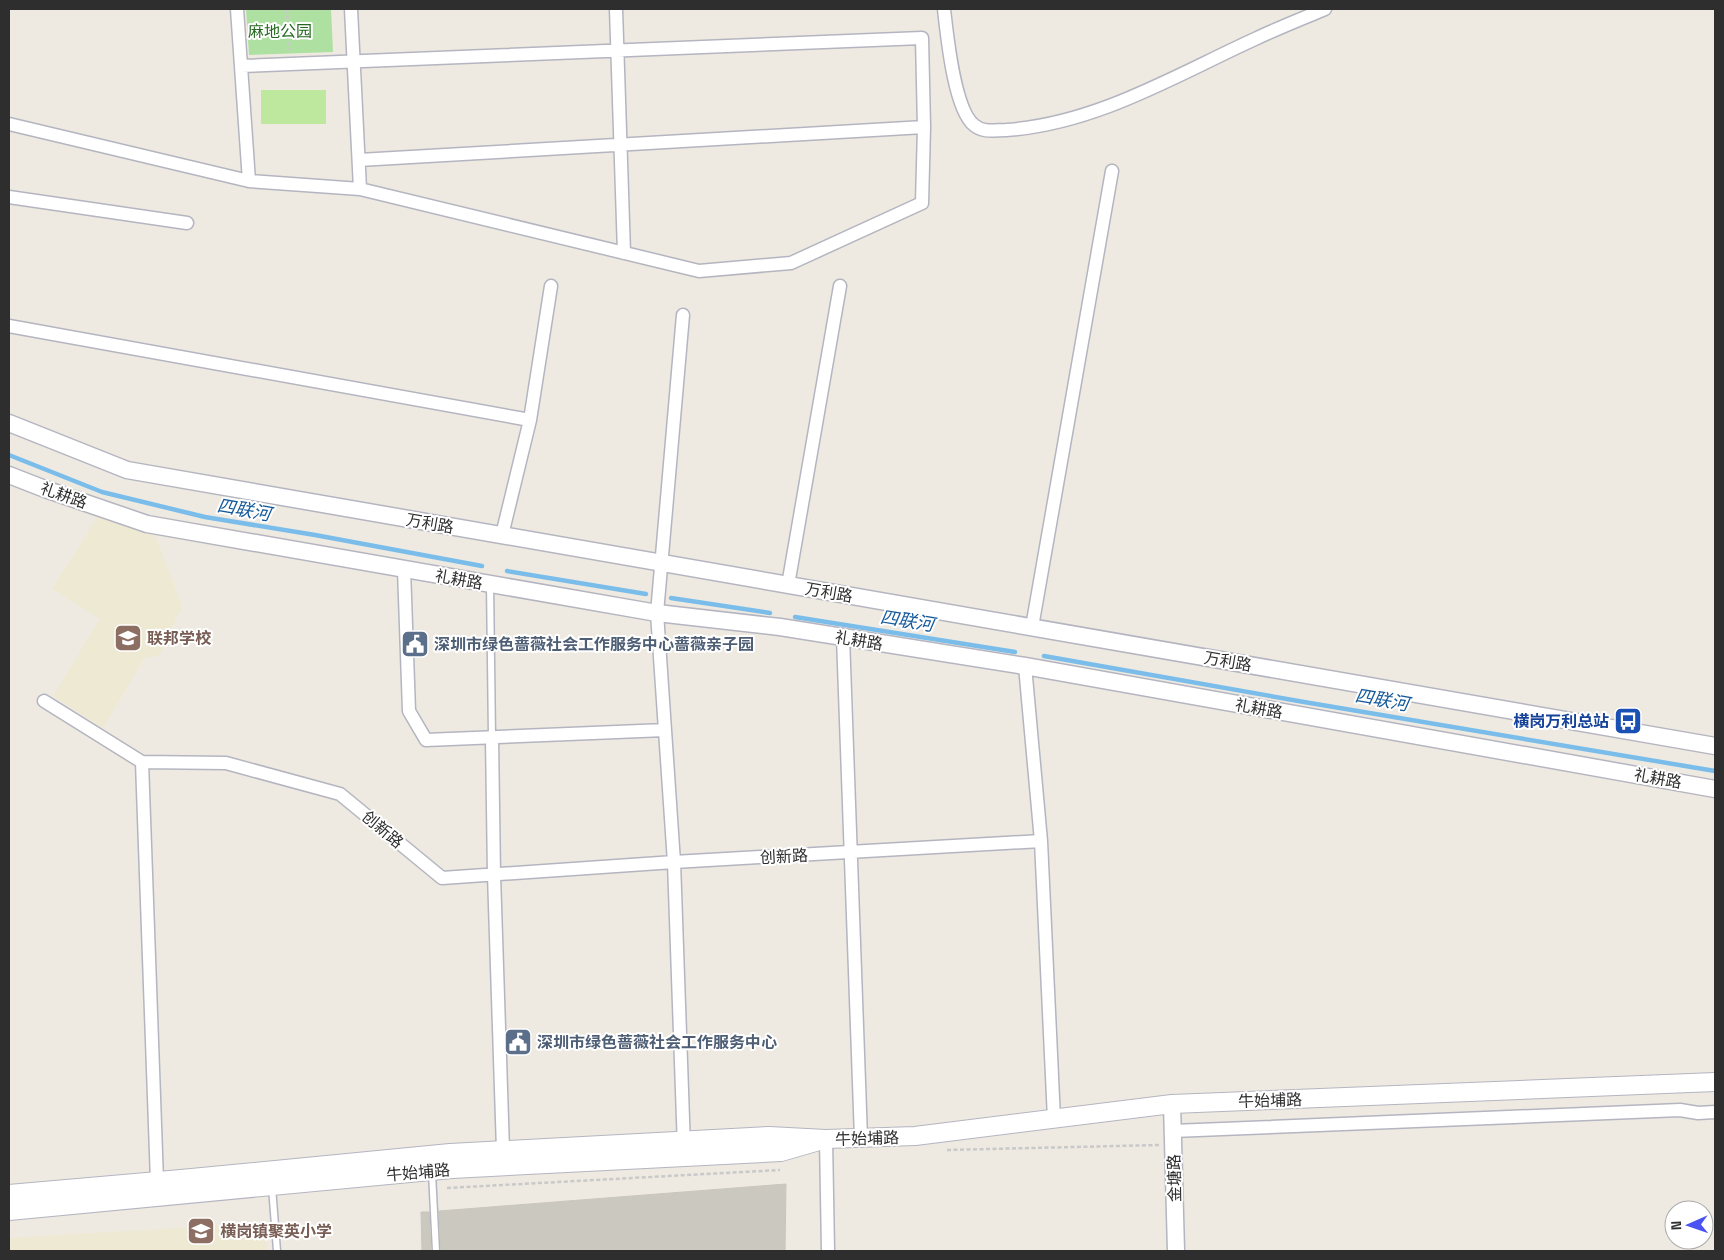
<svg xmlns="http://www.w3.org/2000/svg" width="1724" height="1260" font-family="'Space Grotesk','Noto Sans SC',sans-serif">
  <rect width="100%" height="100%" fill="#eeeae1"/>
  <path fill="#eee9d2" d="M100,513l54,19 28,74 -23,50 -14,1 -42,71 -50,-32 47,-77 -48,-30z
    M264,1223l3,28h-258v-13z"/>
  <path fill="#aee1a1" d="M246,9h85l2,43 -84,3z"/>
  <path fill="#bee89d" d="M261,90h65v34h-65z"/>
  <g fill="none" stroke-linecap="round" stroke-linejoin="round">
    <path stroke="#7abdea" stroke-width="4.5" d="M9,455l93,37 103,25 110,18 167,31
      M507,571l139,23
      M671,598l99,15
      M795,617l220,35
      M1044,656l260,46 411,69"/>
  </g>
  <path fill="#cac8bf" stroke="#cac6ba" d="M786,1184l-1,67h-344l-2,-40z
    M421,1212h8l2,39h-9z"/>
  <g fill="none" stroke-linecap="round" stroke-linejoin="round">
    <g stroke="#b4b5c0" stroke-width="9">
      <path id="service" d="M490,584l2,154
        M432,1173l4,78
        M272,1187l5,64"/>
    </g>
    <g stroke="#b4b5c0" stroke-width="15">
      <path id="minor" d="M237,9l12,172
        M351,9l9,180
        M616,9l8,244
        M944,9c3,26 10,100 30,116 9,8 21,5 32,5 90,-6 170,-55 249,-91 23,-11 46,-20 70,-30
        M9,124l240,57 111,8 339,82 92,-8 131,-60 2,-76 -2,-89 -681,28
        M359,160l565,-33
        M9,197l178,26
        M683,315l-26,298 17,249 10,286
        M9,326l521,94
        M502,535l28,-115 21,-134
        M404,569l5,142 17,29 239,-10
        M788,585l52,-299
        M1032,627l80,-456
        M843,637l18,501
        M1025,666l16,175 13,278
        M44,701l98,61
        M492,738l2,137 9,275
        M1173,1131l507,-21 18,3 17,-1
        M826,1139l2,112
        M157,1181l-15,-419 84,1 114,31 102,84 232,-16 367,-21"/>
    </g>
    <g stroke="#b4b5c0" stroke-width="19">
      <path id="tertiary" d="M9,423l118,47 1588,276
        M9,475l36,14 102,35 510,89 123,14 245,39 690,123
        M1172,1104l4,147"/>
    </g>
    <g stroke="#b4b5c0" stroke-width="20">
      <path id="secondary" d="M9,1194l172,-15 269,-26 319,-17 57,3 89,-3 257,-32 543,-22
        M9,1211l443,-42 329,-17 38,-11"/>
    </g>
    <path stroke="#c9c9c9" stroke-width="2.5" stroke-dasharray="4 2.5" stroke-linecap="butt" d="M287,9l2,41
      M947,1150l212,-5
      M447,1188l333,-18"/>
    <use href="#service" stroke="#fff" stroke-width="6"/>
    <use href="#minor" stroke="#fff" stroke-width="12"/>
    <use href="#tertiary" stroke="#fff" stroke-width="16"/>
    <use href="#secondary" stroke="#fff" stroke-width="18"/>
  </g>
  <defs>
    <g id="school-square" transform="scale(1.4375)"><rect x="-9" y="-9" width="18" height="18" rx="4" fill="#8d6e63" stroke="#fff"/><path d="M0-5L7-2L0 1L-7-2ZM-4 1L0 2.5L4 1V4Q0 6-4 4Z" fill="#fff"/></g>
    <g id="civic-square" transform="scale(1.4375)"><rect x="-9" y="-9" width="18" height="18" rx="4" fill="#5c6f8a" stroke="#fff"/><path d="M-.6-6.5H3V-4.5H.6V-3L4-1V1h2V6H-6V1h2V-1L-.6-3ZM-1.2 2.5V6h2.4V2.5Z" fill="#fff"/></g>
    <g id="bus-square" transform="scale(1.4375)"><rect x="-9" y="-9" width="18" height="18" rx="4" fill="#1a4fb4" stroke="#fff"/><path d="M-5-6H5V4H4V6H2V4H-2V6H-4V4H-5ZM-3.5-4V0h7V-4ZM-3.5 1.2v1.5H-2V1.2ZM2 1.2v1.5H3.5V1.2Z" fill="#fff"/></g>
  </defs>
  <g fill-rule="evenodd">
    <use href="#school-square" x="128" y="638"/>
    <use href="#civic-square" x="415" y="644"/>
    <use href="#bus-square" x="1628" y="721"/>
    <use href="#civic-square" x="518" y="1042"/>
    <use href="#school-square" x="201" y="1231"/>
  </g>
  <g text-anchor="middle" stroke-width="4" stroke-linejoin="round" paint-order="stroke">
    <g font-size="16" fill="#24691f" stroke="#fff">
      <text x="280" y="37">麻地公园</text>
    </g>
    <g font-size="16" fill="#2e2e2e" stroke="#fff">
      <text transform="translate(64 495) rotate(19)" y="6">礼耕路</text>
      <text transform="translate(430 523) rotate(10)" y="6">万利路</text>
      <text transform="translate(459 579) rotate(10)" y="6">礼耕路</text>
      <text transform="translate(829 592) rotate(10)" y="6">万利路</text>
      <text transform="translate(859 640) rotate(9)" y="6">礼耕路</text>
      <text transform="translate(1228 661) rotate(10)" y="6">万利路</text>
      <text transform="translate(1259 708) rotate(10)" y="6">礼耕路</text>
      <text transform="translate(1658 778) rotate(10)" y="6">礼耕路</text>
      <text transform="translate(383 829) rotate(40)" y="6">创新路</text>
      <text transform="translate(784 856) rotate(-3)" y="6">创新路</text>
      <text transform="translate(1270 1100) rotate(-2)" y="6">牛始埔路</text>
      <text transform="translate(867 1138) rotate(-2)" y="6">牛始埔路</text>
      <text transform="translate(418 1172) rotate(-5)" y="6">牛始埔路</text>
      <text transform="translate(1174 1178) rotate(-91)" y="6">金塘路</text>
    </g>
    <g font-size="16" font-weight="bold" fill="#785e54" stroke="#fff" text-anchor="start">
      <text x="147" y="644">联邦学校</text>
      <text x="220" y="1237">横岗镇聚英小学</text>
    </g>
    <g font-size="16" font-weight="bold" fill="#4e5e75" stroke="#fff" text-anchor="start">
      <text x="434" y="650">深圳市绿色蔷薇社会工作服务中心蔷薇亲子园</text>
      <text x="537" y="1048">深圳市绿色蔷薇社会工作服务中心</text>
    </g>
    <g font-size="16" font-weight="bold" fill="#164399" stroke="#fff" text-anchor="end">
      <text x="1609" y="727">横岗万利总站</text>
    </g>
    <g font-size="18" font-style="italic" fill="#145a9b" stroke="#fff">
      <text transform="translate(244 510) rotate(10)" y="6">四联河</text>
      <text transform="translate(907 621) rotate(9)" y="6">四联河</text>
      <text transform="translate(1382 700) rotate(10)" y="6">四联河</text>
    </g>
  </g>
  <rect width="1724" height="1260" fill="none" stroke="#2e2e2e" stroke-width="20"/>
  <g transform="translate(1689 1225) rotate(268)"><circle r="24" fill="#ffffff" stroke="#ababab"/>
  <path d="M0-4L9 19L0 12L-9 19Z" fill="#4a53f2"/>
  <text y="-8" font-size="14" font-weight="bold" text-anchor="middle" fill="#2e2e2e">N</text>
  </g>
</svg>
